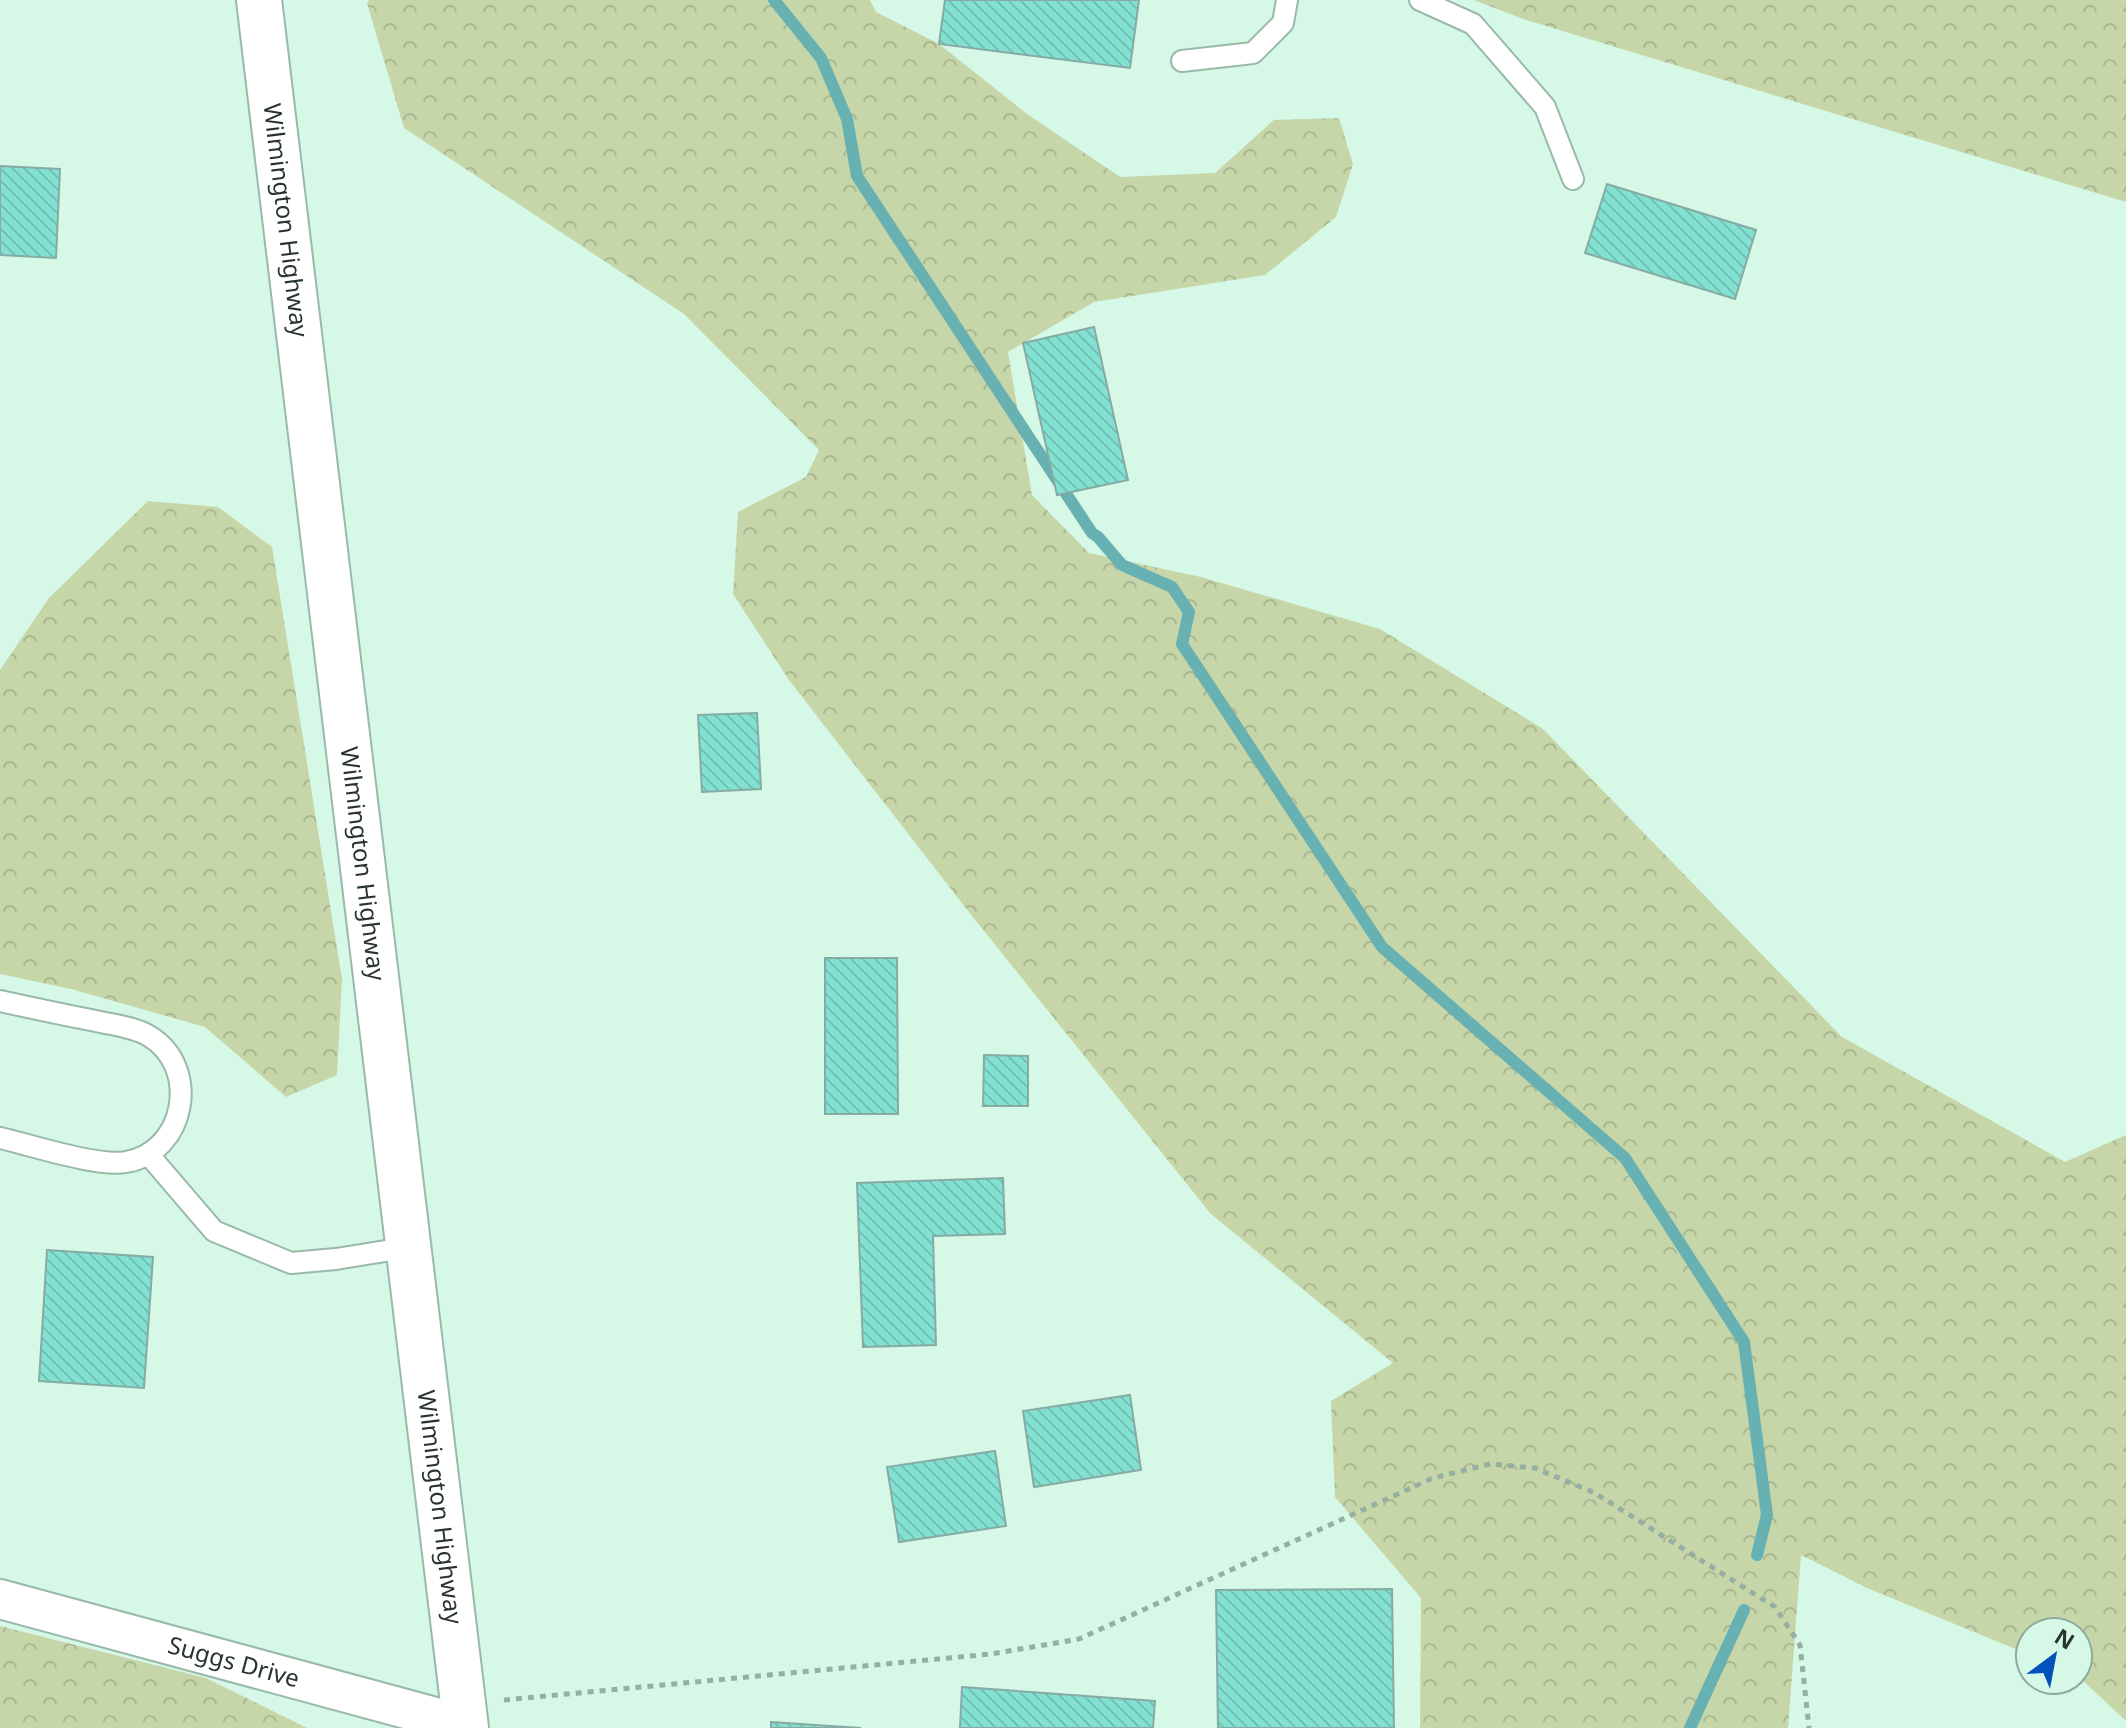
<svg xmlns="http://www.w3.org/2000/svg" width="2126" height="1728" font-family="'Noto Sans',sans-serif">
  <defs>
    <pattern id="forest-crowns" width="20" height="18" patternUnits="userSpaceOnUse" patternTransform="scale(2)"><rect width="20" height="18" fill="#c6d6a9"/><path d="M2 6a3 3 0 1 1 6 0M12 15a3 3 0 1 1 6 0" fill="none" stroke="#aab892"/></pattern>
    <pattern id="building-back-hatch" width="6" height="6" patternUnits="userSpaceOnUse" patternTransform="scale(2)"><rect width="6" height="6" fill="#83e1d1"/><path d="M-1 5l2 2M0 0l6 6M5-1l2 2" fill="none" stroke="#71c2b4"/></pattern>
  </defs>
  <rect width="100%" height="100%" fill="#d6f8e6"/>
  <path fill="url(#forest-crowns)" d="M369,0h501l6,12 63,32 88,70 93,63 95,-4 59,-53 65,-2 14,46 -17,53 -71,58 -171,27 -86,50 24,143 57,58 112,24 179,52 163,100 299,308 223,125 61,-27v586l-48,-45v-44h-48v23l-163,-67 -66,-33 -13,173h-368l1,-130 -86,-101 -4,-96 62,-38 -182,-149 -243,-303 -179,-231 -56,-86 5,-82 68,-35 13,-27 -135,-136 -280,-186 -37,-125z
    M1474,0h652v202l-603,-183z
    M148,501l70,6 54,40 70,432 -5,96 -51,22 -81,-70 -134,-38 -71,-15v-304l49,-72z
    M0,1626l206,52 101,50h-307z"/>
  <g fill="none" stroke-linecap="round" stroke-linejoin="round">
    <path stroke="#68b1b3" stroke-width="12" d="M774,0l47,58 26,61 10,57 235,357 6,4 24,28 50,22 17,25 -7,32 200,303 243,211 119,184 23,173 -10,40
      M1690,1728l54,-118"/>
  </g>
  <path fill="url(#building-back-hatch)" stroke="#86aba4" stroke-width="2" d="M945,0h194l-9,68 -191,-24z
    M0,166l60,3 -4,89 -56,-3z
    M1607,184l149,46 -21,69 -150,-46z
    M1094,327l34,153 -71,15 -34,-152z
    M757,713l4,76 -59,3 -4,-77z
    M825,958h72l1,156h-73z
    M984,1055l44,1v50h-45z
    M1003,1178l2,56 -72,2 3,109 -73,2 -6,-164z
    M47,1250l106,7 -9,131 -105,-7z
    M1130,1395l11,75 -107,17 -11,-76z
    M995,1451l11,75 -107,16 -12,-75z
    M1392,1589l2,139h-176l-2,-138z
    M962,1687l193,14 -2,27h-193z
    M771,1722l90,6h-90z"/>
  <g fill="none" stroke-linecap="round" stroke-linejoin="round">
    <g stroke="#99b9a9" stroke-width="24">
      <path id="service" d="M1420,0l53,24 72,83 28,72
        M1182,61l71,-8 30,-30 4,-23
        M0,1001c32,7 64,14 96,20 17,4 38,6 53,15 52,31 37,116 -23,126 -29,5 -95,-17 -126,-24
        M148,1154l66,77 77,32 45,-4 74,-12"/>
    </g>
    <g stroke="#99b9a9" stroke-width="42">
      <g id="minor">
        <path id="s1" d="M0,1599l465,126"/>
      </g>
    </g>
    <g stroke="#99b9a9" stroke-width="48">
      <g id="tertiary">
        <path id="s2" d="M259,0l207,1728"/>
      </g>
    </g>
    <path stroke="#95b0a2" stroke-width="5" stroke-dasharray="6 6" stroke-linecap="butt" d="M504,1700l487,-46 88,-15 354,-161 57,-14 45,4 60,25 180,114 25,38 9,83"/>
    <use href="#service" stroke="#fff" stroke-width="20"/>
    <use href="#minor" stroke="#fff" stroke-width="38"/>
    <use href="#tertiary" stroke="#fff" stroke-width="44"/>
  </g>
  <g text-anchor="middle" stroke-width="6" stroke-linejoin="round" paint-order="stroke">
    <g font-size="24" fill="#28352e" stroke="#d6f8e6">
      <text dy="8" stroke="none"><textPath href="#s2" startOffset="222">Wilmington Highway</textPath></text>
      <text dy="8" stroke="none"><textPath href="#s2" startOffset="870">Wilmington Highway</textPath></text>
      <text dy="8" stroke="none"><textPath href="#s2" startOffset="1518">Wilmington Highway</textPath></text>
      <text dy="8" stroke="none"><textPath href="#s1" startOffset="242">Suggs Drive</textPath></text>
    </g>
  </g>
  <g transform="translate(2054 1656) rotate(32)"><circle r="38" fill="#d6f8e6" stroke="#90aa9c" stroke-width="2"/>
  <path d="M0-6L14 30L0 20L-14 30Z" fill="#0252bc"/>
  <text y="-12" font-size="22" font-weight="bold" text-anchor="middle" fill="#28352e">N</text>
  </g>
</svg>
